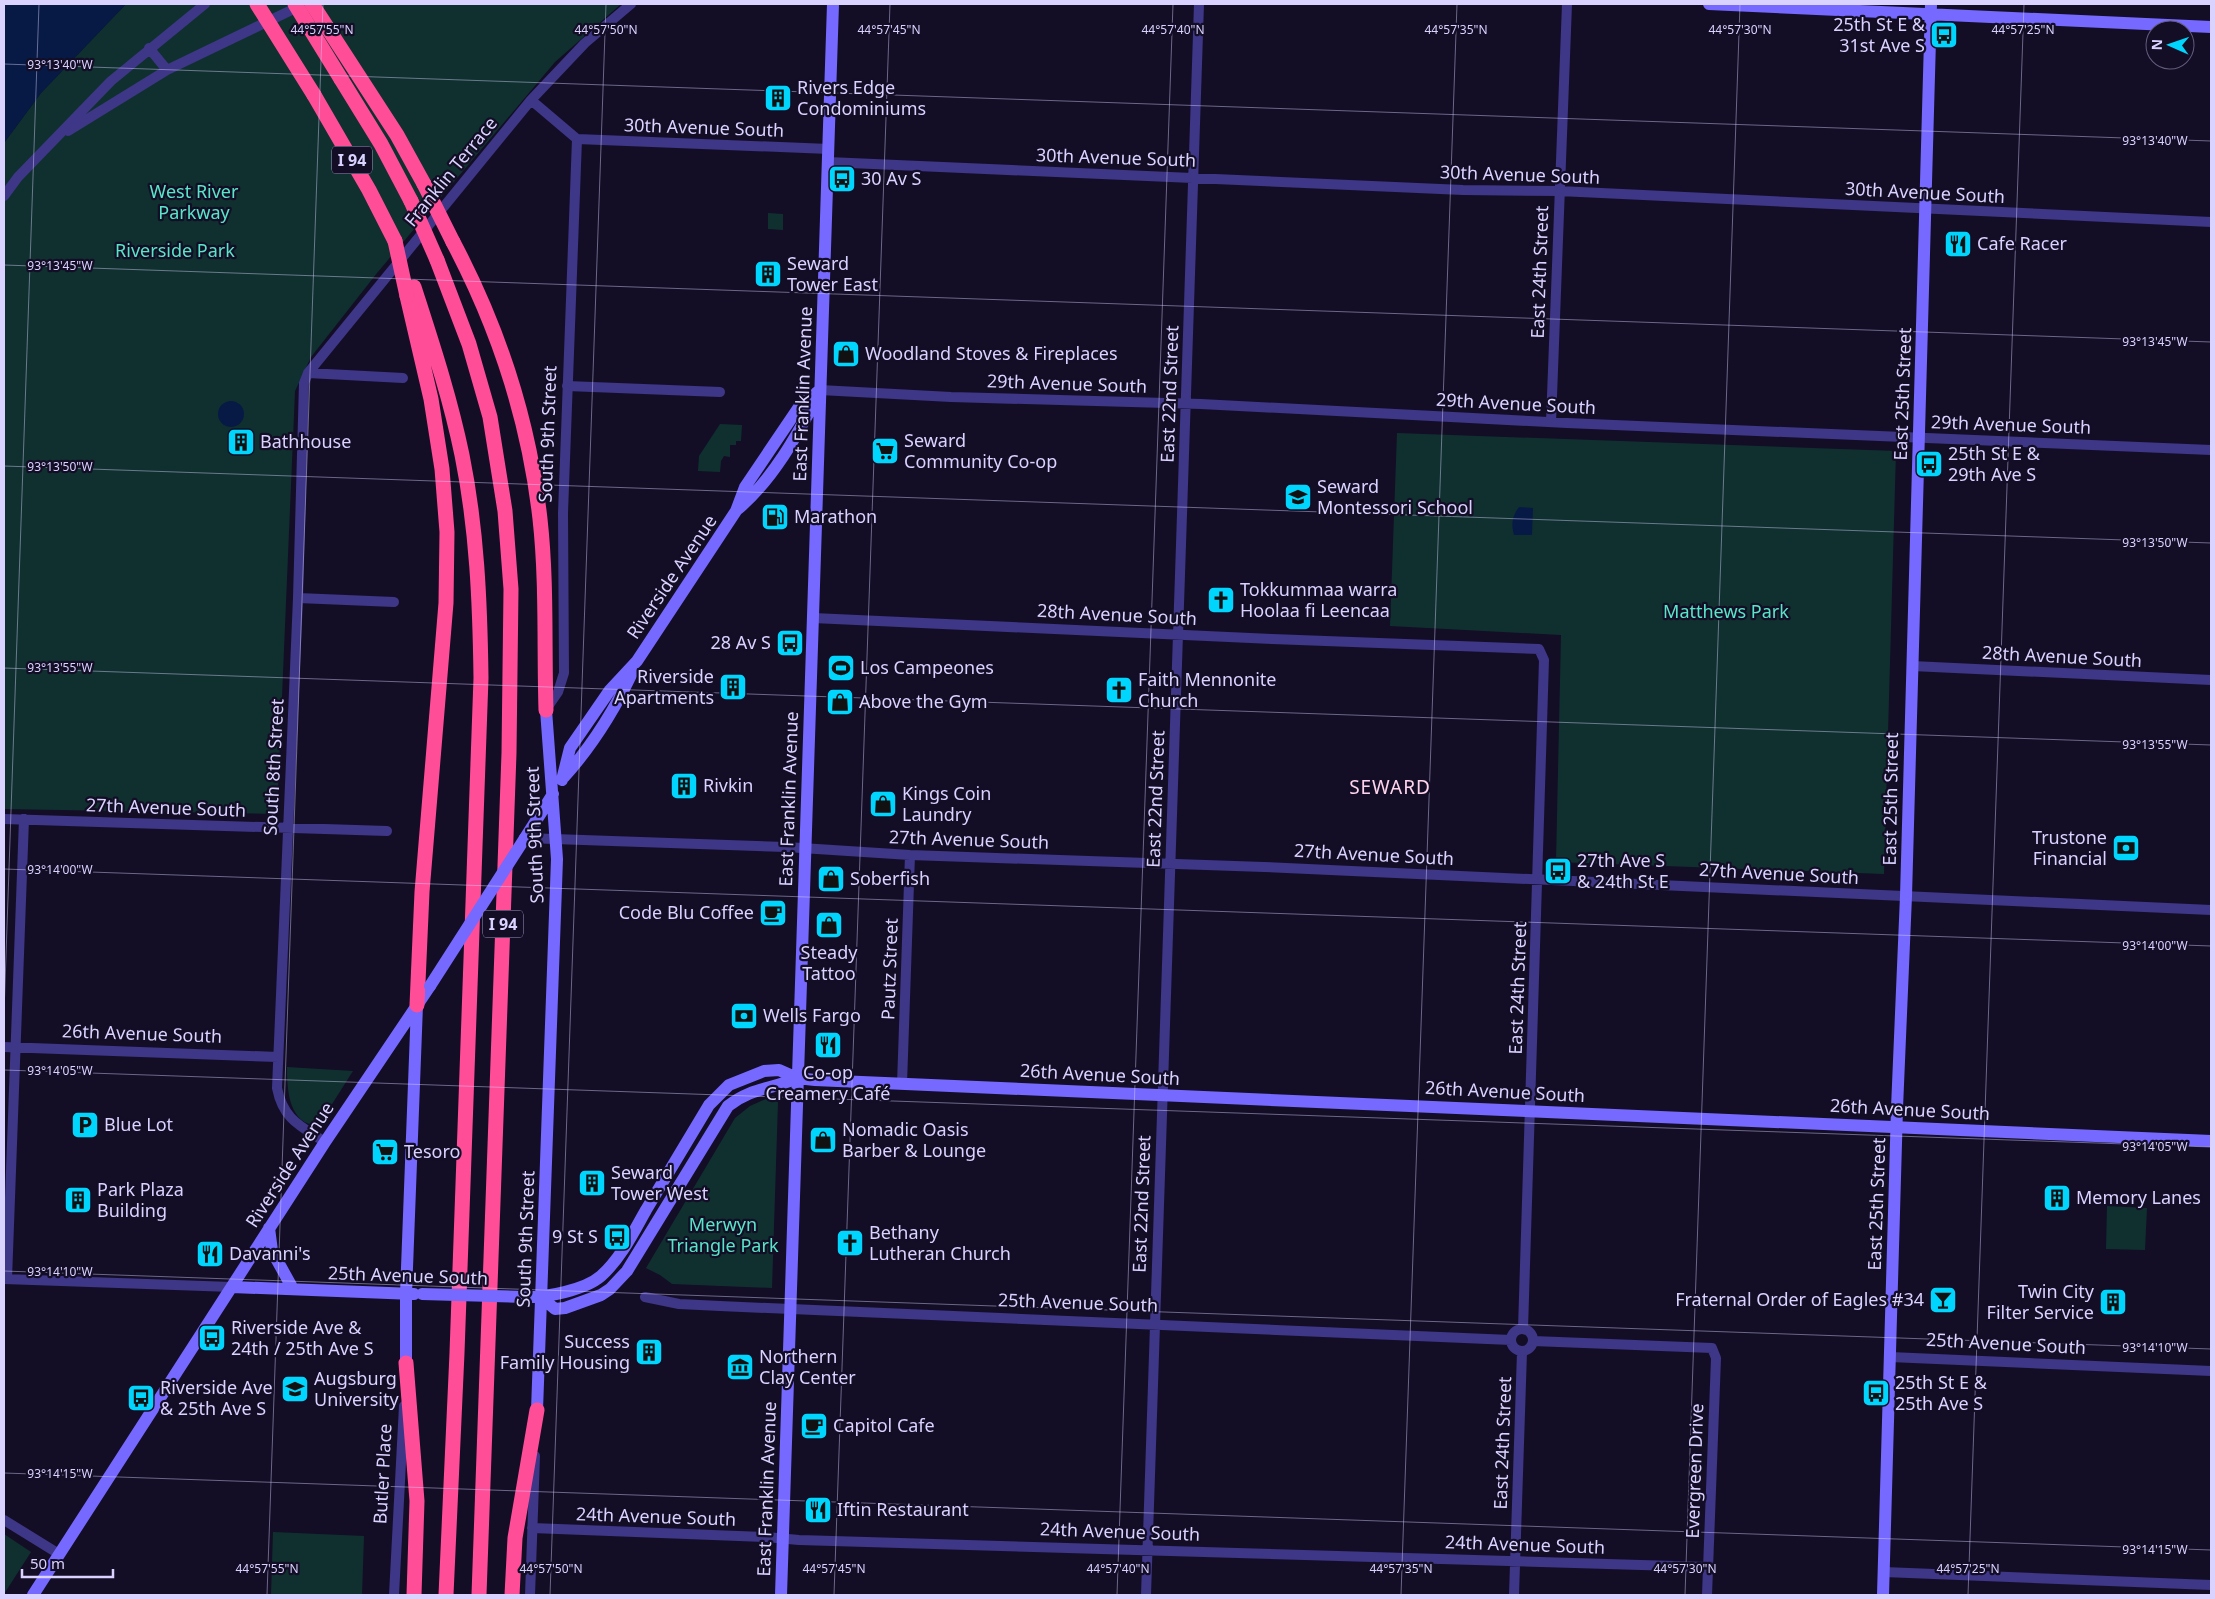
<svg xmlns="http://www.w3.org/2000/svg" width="2215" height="1599" font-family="'Noto Sans',sans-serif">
  <rect width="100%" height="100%" fill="#130e26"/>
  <path fill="#103030" d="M126,4h495l-66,58 -178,211 -66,84 -16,34 -18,423 -273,-5v-666l37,-50z
    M768,213l15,1v16l-15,-1z
    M720,424l22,1 -1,16h-5v4h-6v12l-6,-1 -3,5 -1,11 -22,-1 1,-15z
    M1397,433l499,18 -12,423 -328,-12 5,-227 -171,-9z
    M287,1067l66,4 -33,52 -7,2c-25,-5 -26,-38 -26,-58z
    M768,1098l10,4 -6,186 -100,-4 -12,-9 -14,-7 89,-150 15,-12z
    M2107,1206l40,2 -2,42 -39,-1z
    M273,1532l91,4 -2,59h-91z
    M4,1534l27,18 -27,42z"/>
  <path fill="#071a45" d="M4,4h122l-85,89 -37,50z
    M218 414a13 13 0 1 1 26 0a13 13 0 1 1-26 0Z
    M1519,507l14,1 -1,27h-18c-3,-11 -2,-19 5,-28z"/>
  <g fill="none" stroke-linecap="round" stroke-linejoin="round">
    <path stroke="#3e3687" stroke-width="10" d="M149,48l18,22
      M531,100l46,39
      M68,131l99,-61 137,-66
      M577,139l252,10
      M828,162l635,28 96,1 652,31
      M4,196l14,-19 93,-96 94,-77
      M308,373l95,5
      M567,386l153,6
      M820,390l131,7 250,7 366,19 644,27
      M1551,422l16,-418
      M298,598l96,4
      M813,618l459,21 267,10 5,11 -21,669
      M1912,666l299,14
      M547,708l11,-16 6,-19 -1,-160 14,-374
      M4,819l383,12
      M525,838l261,9 124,8 354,12 947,43
      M4,1047l274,10
      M902,1084l8,-229
      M325,1142c-25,-16 -42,-23 -48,-54l21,-490 6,-215 4,-10 223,-273 54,-57 46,-39
      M4,1279l228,8
      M7,1279l17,-460
      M645,1297l34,7 41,2 791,34
      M1511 1340a11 11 0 1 1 22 0a11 11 0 1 1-22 0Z
      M1533,1341l179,7 4,10 -9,237
      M1890,1357l321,14
      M4,1520l55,34
      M532,1528l234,9 33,3 909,27
      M1884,1572l327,13
      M394,1595l10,-189
      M530,1595l5,-139
      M1146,1595l53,-1591
      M1514,1595l8,-243"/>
    <path stroke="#7669ff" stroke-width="12" d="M1709,4l502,23
      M738,509c35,-30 59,-73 80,-114
      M564,777c28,-31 51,-68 69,-106
      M562,780l8,-32 40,-58 27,-29 99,-150 9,-24 54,-80 21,-17
      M525,838l28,-44
      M269,1228l3,23 21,38
      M232,1287l182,7
      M525,1297c20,1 60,-7 76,-21 20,-18 32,-43 45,-66 21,-35 42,-70 63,-105l20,-20 35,-14 15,-1 18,8 18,2 1396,61
      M542,1298l13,11 10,-1 36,-13 9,-6 17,-18 101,-165c24,-19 43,-16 69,-28
      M406,1363v-69l11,-289
      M537,1410l20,-551 -11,-149
      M33,1595l292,-453 105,-156
      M781,1595l52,-1591
      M1883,1595l14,-487 9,-212 25,-892"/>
    <path stroke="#ff4d98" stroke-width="15" d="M312,4l85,131 27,49
      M341,79l40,65 30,57
      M314,95l55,95 26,51
      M453,242c46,87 76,179 87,277 7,63 4,127 6,191
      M437,260l32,84 21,73 15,94 6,78 -2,164 -30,842
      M414,287c18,56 36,110 48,168 15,74 18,148 19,223l-24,675 -11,242
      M407,296l24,103 11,70 5,63 -1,71 -24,289 -5,113
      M406,1363l11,138 -3,94
      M512,1595l3,-57 22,-128"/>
    <path stroke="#7669ff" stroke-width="12" d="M430,986l95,-148
      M422,1294l103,3"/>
    <path stroke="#ff4d98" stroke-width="15" d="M257,4l57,91
      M295,4l46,75
      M424,184l29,58
      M411,201l26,59
      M395,241l12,55"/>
  </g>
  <path fill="none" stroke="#dad2ff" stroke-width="1" stroke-opacity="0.45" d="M4,64l2207,77M4,265l2207,77M4,466l2207,77M4,668l2207,77M4,869l2207,77M4,1013l35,-1009M4,1070l2207,77M4,1271l2207,78M4,1473l2207,77M267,1595l56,-1591M550,1595l56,-1591M834,1595l56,-1591M1117,1595l56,-1591M1401,1595l56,-1591M1685,1595l55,-1591M1968,1595l56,-1591"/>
  <defs>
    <g id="bus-square" transform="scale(1.4375)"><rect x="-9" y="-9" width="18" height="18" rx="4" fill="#00d6fd" stroke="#130e26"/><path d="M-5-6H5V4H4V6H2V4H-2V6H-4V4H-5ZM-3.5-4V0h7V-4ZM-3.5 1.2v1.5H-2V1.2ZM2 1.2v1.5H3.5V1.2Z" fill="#111"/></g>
    <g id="building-square" transform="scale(1.4375)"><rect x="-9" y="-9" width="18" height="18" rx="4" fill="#00d6fd" stroke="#130e26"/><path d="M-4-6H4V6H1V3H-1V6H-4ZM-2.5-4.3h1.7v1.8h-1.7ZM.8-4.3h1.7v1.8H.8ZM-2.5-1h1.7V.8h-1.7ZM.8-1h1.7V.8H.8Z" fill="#111"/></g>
    <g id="restaurant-square" transform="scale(1.4375)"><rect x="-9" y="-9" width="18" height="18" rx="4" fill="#00d6fd" stroke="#130e26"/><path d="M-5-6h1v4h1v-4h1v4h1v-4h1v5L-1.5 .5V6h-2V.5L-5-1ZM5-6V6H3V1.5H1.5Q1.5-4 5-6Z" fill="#111"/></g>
    <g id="shop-square" transform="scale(1.4375)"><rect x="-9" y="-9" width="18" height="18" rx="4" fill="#00d6fd" stroke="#130e26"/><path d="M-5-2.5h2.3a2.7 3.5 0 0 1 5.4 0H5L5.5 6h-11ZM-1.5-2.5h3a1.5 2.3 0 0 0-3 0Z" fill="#111"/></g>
    <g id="supermarket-square" transform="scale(1.4375)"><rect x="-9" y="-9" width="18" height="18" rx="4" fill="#00d6fd" stroke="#130e26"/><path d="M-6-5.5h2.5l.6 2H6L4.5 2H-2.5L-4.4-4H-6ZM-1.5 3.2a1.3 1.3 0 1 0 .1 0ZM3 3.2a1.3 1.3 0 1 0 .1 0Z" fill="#111"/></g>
    <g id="school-square" transform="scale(1.4375)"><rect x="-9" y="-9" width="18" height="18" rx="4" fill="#00d6fd" stroke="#130e26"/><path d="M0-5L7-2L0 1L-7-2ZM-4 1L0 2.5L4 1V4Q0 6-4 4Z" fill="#111"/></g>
    <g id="fuel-square" transform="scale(1.4375)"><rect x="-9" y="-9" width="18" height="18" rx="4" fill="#00d6fd" stroke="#130e26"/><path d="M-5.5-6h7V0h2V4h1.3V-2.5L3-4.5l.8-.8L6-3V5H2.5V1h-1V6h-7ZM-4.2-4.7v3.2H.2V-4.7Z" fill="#111"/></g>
    <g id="church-square" transform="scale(1.4375)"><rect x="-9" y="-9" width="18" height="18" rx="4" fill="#00d6fd" stroke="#130e26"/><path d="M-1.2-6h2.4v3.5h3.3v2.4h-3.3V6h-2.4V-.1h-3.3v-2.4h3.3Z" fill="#111"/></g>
    <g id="stadium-square" transform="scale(1.4375)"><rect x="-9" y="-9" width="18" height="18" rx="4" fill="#00d6fd" stroke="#130e26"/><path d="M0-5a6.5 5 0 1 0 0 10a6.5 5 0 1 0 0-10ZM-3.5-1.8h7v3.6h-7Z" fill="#111"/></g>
    <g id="bank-square" transform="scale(1.4375)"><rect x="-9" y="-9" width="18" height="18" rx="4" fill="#00d6fd" stroke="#130e26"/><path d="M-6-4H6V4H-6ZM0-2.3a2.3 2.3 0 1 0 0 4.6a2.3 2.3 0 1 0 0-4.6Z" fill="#111"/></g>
    <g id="cafe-square" transform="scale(1.4375)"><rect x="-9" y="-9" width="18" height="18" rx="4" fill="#00d6fd" stroke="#130e26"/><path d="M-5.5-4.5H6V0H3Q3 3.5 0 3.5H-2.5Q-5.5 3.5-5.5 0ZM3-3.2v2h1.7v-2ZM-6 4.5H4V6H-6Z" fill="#111"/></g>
    <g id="parking-square" transform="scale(1.4375)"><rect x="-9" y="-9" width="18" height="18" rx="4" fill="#00d6fd" stroke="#130e26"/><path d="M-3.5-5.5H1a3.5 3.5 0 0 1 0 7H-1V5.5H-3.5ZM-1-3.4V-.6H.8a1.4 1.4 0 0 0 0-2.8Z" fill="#111"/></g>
    <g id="bar-square" transform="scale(1.4375)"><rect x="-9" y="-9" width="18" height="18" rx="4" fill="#00d6fd" stroke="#130e26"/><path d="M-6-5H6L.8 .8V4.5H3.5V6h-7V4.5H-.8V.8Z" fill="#111"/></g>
    <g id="museum-square" transform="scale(1.4375)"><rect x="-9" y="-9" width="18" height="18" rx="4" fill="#00d6fd" stroke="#130e26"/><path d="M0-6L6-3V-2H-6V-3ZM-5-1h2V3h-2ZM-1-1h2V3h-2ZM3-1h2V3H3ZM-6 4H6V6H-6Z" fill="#111"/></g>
    <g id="university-square" transform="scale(1.4375)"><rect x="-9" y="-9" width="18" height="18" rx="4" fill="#00d6fd" stroke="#130e26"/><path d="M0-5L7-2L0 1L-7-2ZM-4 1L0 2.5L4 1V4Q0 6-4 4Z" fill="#111"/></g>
  </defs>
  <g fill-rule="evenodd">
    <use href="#bus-square" x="1944" y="35"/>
    <use href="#building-square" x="778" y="98"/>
    <use href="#bus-square" x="842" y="179"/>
    <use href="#restaurant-square" x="1958" y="244"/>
    <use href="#building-square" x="768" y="274"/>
    <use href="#shop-square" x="846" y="354"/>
    <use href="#building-square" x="241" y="442"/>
    <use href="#supermarket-square" x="885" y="451"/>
    <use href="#bus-square" x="1929" y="464"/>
    <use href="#school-square" x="1298" y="497"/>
    <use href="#fuel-square" x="775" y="517"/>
    <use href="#church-square" x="1221" y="600"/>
    <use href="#bus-square" x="790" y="643"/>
    <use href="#stadium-square" x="841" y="668"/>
    <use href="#building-square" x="733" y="687"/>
    <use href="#church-square" x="1119" y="690"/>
    <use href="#shop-square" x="840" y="702"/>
    <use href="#building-square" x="684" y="786"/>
    <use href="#shop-square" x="883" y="804"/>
    <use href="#bank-square" x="2126" y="848"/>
    <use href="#bus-square" x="1558" y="871"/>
    <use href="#shop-square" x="831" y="879"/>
    <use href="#cafe-square" x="773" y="913"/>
    <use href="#shop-square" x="829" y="925"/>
    <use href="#bank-square" x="744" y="1016"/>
    <use href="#restaurant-square" x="828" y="1045"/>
    <use href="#parking-square" x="85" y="1125"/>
    <use href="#shop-square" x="823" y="1140"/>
    <use href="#supermarket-square" x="385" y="1152"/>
    <use href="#building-square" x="592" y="1183"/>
    <use href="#building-square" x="2057" y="1198"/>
    <use href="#building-square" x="78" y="1200"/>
    <use href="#bus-square" x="617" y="1237"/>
    <use href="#church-square" x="850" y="1243"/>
    <use href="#restaurant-square" x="210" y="1254"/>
    <use href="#bar-square" x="1943" y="1300"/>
    <use href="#building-square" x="2113" y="1302"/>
    <use href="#bus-square" x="212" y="1338"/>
    <use href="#building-square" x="649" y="1352"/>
    <use href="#museum-square" x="740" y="1367"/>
    <use href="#university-square" x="295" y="1389"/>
    <use href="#bus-square" x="1876" y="1393"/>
    <use href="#bus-square" x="141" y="1398"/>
    <use href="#cafe-square" x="814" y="1426"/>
    <use href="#restaurant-square" x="818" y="1510"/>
  </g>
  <g text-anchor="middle" stroke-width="4.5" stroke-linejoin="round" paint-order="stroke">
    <g fill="#130e26" stroke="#9e97be" stroke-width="1">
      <rect x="332" y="146.5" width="40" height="27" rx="4"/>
      <rect x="483" y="910.5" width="40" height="27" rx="4"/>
    </g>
    <g font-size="16" font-weight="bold" fill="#dad2ff">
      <text x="352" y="166">I 94</text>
      <text x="503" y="930">I 94</text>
    </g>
    <g font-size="18" fill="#dad2ff" stroke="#130e26" text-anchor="start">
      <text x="1925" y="31" text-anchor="end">25th St E &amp;<tspan x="1925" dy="21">31st Ave S</tspan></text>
      <text x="797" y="94">Rivers Edge<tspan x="797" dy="21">Condominiums</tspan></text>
      <text x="861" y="185">30 Av S</text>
      <text x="1977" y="250">Cafe Racer</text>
      <text x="787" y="270">Seward<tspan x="787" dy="21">Tower East</tspan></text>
      <text x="865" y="360">Woodland Stoves &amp; Fireplaces</text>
      <text x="904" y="447">Seward<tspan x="904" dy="21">Community Co-op</tspan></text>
      <text x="260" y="448">Bathhouse</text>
      <text x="1948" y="460">25th St E &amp;<tspan x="1948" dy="21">29th Ave S</tspan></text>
      <text x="1317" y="493">Seward<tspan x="1317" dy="21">Montessori School</tspan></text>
      <text x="794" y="523">Marathon</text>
      <text x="1240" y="596">Tokkummaa warra<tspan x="1240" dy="21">Hoolaa fi Leencaa</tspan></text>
      <text x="771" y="649" text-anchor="end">28 Av S</text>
      <text x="860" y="674">Los Campeones</text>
      <text x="714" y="683" text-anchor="end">Riverside<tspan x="714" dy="21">Apartments</tspan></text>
      <text x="1138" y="686">Faith Mennonite<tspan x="1138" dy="21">Church</tspan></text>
      <text x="859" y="708">Above the Gym</text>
      <text x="703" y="792">Rivkin</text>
      <text x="902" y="800">Kings Coin<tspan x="902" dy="21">Laundry</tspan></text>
      <text x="2107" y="844" text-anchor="end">Trustone<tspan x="2107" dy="21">Financial</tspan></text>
      <text x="1577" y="867">27th Ave S<tspan x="1577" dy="21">&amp; 24th St E</tspan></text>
      <text x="850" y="885">Soberfish</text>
      <text x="754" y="919" text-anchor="end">Code Blu Coffee</text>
      <text x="829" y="959" text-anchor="middle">Steady<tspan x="829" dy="21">Tattoo</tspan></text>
      <text x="763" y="1022">Wells Fargo</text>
      <text x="828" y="1079" text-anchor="middle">Co-op<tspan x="828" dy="21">Creamery Café</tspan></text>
      <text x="104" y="1131">Blue Lot</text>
      <text x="842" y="1136">Nomadic Oasis<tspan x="842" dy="21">Barber &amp; Lounge</tspan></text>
      <text x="404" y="1158">Tesoro</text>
      <text x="611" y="1179">Seward<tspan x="611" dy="21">Tower West</tspan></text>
      <text x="97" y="1196">Park Plaza<tspan x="97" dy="21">Building</tspan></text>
      <text x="2076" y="1204">Memory Lanes</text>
      <text x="869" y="1239">Bethany<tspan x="869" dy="21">Lutheran Church</tspan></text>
      <text x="598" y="1243" text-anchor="end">9 St S</text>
      <text x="229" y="1260">Davanni's</text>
      <text x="2094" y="1298" text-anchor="end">Twin City<tspan x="2094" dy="21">Filter Service</tspan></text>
      <text x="1924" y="1306" text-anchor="end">Fraternal Order of Eagles #34</text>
      <text x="231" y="1334">Riverside Ave &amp;<tspan x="231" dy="21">24th / 25th Ave S</tspan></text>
      <text x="630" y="1348" text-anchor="end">Success<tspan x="630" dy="21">Family Housing</tspan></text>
      <text x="759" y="1363">Northern<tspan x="759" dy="21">Clay Center</tspan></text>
      <text x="314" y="1385">Augsburg<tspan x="314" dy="21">University</tspan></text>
      <text x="1895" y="1389">25th St E &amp;<tspan x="1895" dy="21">25th Ave S</tspan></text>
      <text x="160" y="1394">Riverside Ave<tspan x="160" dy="21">&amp; 25th Ave S</tspan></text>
      <text x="833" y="1432">Capitol Cafe</text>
      <text x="837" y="1516">Iftin Restaurant</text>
    </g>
    <g font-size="18" fill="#dad2ff" stroke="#130e26">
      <text transform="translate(704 128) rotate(2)" y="6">30th Avenue South</text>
      <text transform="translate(1116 158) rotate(2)" y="6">30th Avenue South</text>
      <text transform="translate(451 172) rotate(-51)" y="6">Franklin Terrace</text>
      <text transform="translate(1520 175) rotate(2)" y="6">30th Avenue South</text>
      <text transform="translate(1925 193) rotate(3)" y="6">30th Avenue South</text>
      <text transform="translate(1540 272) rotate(-88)" y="6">East 24th Street</text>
      <text transform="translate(1067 384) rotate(2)" y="6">29th Avenue South</text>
      <text transform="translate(803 394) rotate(-88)" y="6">East Franklin Avenue</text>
      <text transform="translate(1170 394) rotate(-88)" y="6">East 22nd Street</text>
      <text transform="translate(1903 394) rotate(-88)" y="6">East 25th Street</text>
      <text transform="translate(1516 404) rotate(3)" y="6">29th Avenue South</text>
      <text transform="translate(2011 425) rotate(2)" y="6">29th Avenue South</text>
      <text transform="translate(548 434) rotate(-88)" y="6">South 9th Street</text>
      <text transform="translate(672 577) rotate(-56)" y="6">Riverside Avenue</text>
      <text transform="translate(1117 615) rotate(3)" y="6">28th Avenue South</text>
      <text transform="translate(2062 657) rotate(3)" y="6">28th Avenue South</text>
      <text transform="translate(274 767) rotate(-87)" y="6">South 8th Street</text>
      <text transform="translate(789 799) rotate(-88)" y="6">East Franklin Avenue</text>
      <text transform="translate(1156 799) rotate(-88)" y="6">East 22nd Street</text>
      <text transform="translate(1891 799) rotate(-89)" y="6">East 25th Street</text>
      <text transform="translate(166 808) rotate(2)" y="6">27th Avenue South</text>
      <text transform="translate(535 835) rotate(-92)" y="6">South 9th Street</text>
      <text transform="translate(969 840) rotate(2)" y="6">27th Avenue South</text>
      <text transform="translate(1374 855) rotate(3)" y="6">27th Avenue South</text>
      <text transform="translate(1779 874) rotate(3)" y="6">27th Avenue South</text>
      <text transform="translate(890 969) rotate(-88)" y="6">Pautz Street</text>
      <text transform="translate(1518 988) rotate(-88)" y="6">East 24th Street</text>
      <text transform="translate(142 1034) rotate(2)" y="6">26th Avenue South</text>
      <text transform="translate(1100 1075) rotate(3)" y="6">26th Avenue South</text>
      <text transform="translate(1505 1092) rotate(3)" y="6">26th Avenue South</text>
      <text transform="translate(1910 1110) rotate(3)" y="6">26th Avenue South</text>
      <text transform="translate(290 1165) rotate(-57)" y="6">Riverside Avenue</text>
      <text transform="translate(1142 1204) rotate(-88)" y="6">East 22nd Street</text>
      <text transform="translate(1877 1204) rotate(-88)" y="6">East 25th Street</text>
      <text transform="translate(526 1239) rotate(-88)" y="6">South 9th Street</text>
      <text transform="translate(408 1276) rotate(2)" y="6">25th Avenue South</text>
      <text transform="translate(1078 1303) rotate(2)" y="6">25th Avenue South</text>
      <text transform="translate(2006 1344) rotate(3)" y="6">25th Avenue South</text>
      <text transform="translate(1503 1443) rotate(-88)" y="6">East 24th Street</text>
      <text transform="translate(1695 1471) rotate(-88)" y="6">Evergreen Drive</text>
      <text transform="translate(383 1474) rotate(-87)" y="6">Butler Place</text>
      <text transform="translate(767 1489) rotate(-88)" y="6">East Franklin Avenue</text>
      <text transform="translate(656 1517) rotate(2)" y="6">24th Avenue South</text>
      <text transform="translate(1120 1532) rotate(2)" y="6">24th Avenue South</text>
      <text transform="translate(1525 1545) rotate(2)" y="6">24th Avenue South</text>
    </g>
    <g font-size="18" fill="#58e6ca" stroke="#130e26">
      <text x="194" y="198">West River<tspan x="194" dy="21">Parkway</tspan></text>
      <text x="175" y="257">Riverside Park</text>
      <text x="1726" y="618">Matthews Park</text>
      <text x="723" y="1231">Merwyn<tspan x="723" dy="21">Triangle Park</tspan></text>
    </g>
    <g font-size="19" letter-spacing="1" fill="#ffd4ed" stroke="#130e26">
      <text x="1390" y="794">SEWARD</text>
    </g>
  </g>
  <g font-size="12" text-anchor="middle" fill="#dad2ff" stroke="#130e26" stroke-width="4.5" stroke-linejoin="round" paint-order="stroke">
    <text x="322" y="34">44°57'55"N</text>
    <text x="606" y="34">44°57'50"N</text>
    <text x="889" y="34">44°57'45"N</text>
    <text x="1173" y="34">44°57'40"N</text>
    <text x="1456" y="34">44°57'35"N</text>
    <text x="1740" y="34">44°57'30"N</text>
    <text x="2023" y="34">44°57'25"N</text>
    <text x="60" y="69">93°13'40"W</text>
    <text x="2155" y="145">93°13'40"W</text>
    <text x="60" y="270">93°13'45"W</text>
    <text x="2155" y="346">93°13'45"W</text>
    <text x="60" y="471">93°13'50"W</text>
    <text x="2155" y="547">93°13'50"W</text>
    <text x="60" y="672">93°13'55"W</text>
    <text x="2155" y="749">93°13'55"W</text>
    <text x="60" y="874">93°14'00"W</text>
    <text x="2155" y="950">93°14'00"W</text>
    <text x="60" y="1075">93°14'05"W</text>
    <text x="2155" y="1151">93°14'05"W</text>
    <text x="60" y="1276">93°14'10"W</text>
    <text x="2155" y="1352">93°14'10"W</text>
    <text x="60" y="1478">93°14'15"W</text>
    <text x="2155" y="1554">93°14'15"W</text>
    <text x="267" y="1573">44°57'55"N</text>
    <text x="551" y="1573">44°57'50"N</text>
    <text x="834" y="1573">44°57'45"N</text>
    <text x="1118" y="1573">44°57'40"N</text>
    <text x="1401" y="1573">44°57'35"N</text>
    <text x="1685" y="1573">44°57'30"N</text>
    <text x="1968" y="1573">44°57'25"N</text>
  </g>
  <rect width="2215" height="1599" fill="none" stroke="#dad2ff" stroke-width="10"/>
  <g transform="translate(2170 45) rotate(272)"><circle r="24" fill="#130e26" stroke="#635c7d"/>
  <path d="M0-4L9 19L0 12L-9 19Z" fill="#00d6fd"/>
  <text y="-8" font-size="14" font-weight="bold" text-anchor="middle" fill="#dad2ff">N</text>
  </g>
  <path d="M22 1569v8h91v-8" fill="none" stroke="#dad2ff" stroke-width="2.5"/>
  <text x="30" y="1569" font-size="15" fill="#dad2ff" stroke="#130e26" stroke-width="4" paint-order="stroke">50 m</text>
</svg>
